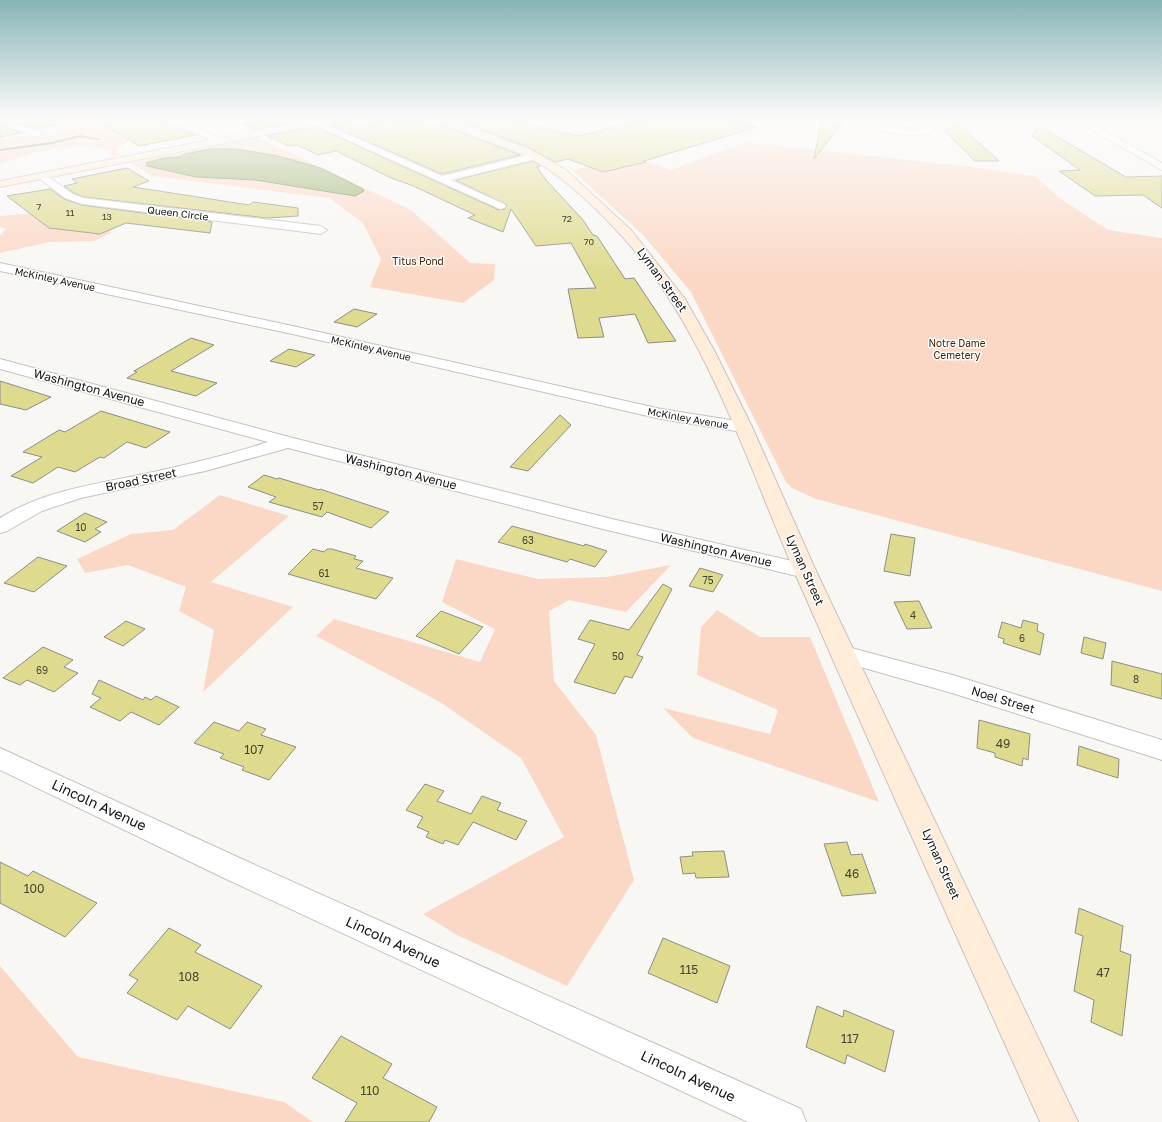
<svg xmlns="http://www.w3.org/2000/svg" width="1162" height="1122" font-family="'Golos Text',sans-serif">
  <rect width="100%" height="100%" fill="#f9f7f4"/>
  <path fill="#fbd8c6" d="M87,118h23l-13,11c30,5 58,3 88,0l3,3 -60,9 -12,9 4,5 -8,2 -1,-7 -27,-4 -45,5 -39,13v-25l20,-4 15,2 25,-6z
    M257,137l154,73 59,53 25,1 -1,16 -31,23 -93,-16 11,-28 -18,-36 -34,-25 -177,-22 -21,-13z
    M745,142l218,24 72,10 26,23 47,31 54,8v353l-346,-92 -24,-11 -6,-6 -95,-190 -47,-56 -72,-66 60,-14 39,14z
    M33,213l22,8 58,11 -19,9 -44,1 -50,11v-18l6,-6 -6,-2v-11z
    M220,495l69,21 -78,66 82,25 -90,85 11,-62 -35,-19 7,-24 -58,-22 -43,8 -8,-14 54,-25 42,-4z
    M456,559l82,20 69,-2 64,-12 -45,47 -57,-12 -20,11 5,70 42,54 38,145 -67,106 -110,-51 -34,-21 141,-77 -43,-79 -81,-56 -124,-66 18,-17 146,43 15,-33 -53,-27z
    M717,610l43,27h50l69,165 -186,-64 -30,-30 107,26 8,-24 -81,-35 4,-48z
    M0,966l78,91 206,45 29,20h-313z"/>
  <path fill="#99b26d" stroke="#718252" d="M210,149h26l42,7 43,12 42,21 1,2 -9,5 -100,-16 -59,-3 -49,-11 -1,-3 18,-5 15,-1 6,-3z"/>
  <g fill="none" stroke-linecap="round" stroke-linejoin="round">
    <path fill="#718252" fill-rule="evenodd" d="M80,135l20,4 -1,1 -19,-3 -28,7 -52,7v-2l52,-7z"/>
  </g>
  <path fill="#dedb8f" stroke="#8d8d89" d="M4,118h51v7l-18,4z
    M93,118h60l42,17 -56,11z
    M275,118h9l10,4 -40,8 -12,-6z
    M482,118h28l31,10 38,8 73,-18h70l35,9 -113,34 2,1 -43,10 -35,-13 -13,3 -27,-15 -66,-25z
    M822,118l22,3 -30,38z
    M937,118h14l48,43h-24l-40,-40z
    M391,119l11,4 13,-3 17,6h12l76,29 -78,19 -112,-49 19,-4 11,5z
    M0,125l21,8 -21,4z
    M1039,126l87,51 36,-1v32l-19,-13 -48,1 -36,-25 21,-1 -48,-34z
    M316,127l183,83 6,-1 2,-4 -51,-25 77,-19 7,5 -3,1 9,13 37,40 10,15 4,1 28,43 9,-1 42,63 -28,2 -13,-29 -36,4 5,19 -26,1 -10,-49 28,-1 -25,-45 -35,3 -25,-37 -8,23 -35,-14 7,-3 -64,-30 -20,-7 -55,-27 -18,4 -21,-10 -8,1 -22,-10z
    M127,168l22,13 -16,6 116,18 4,-3 45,6v8l-31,2 -183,-21 -10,-4 -10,-7 13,-3 -5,-4z
    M50,189l14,10 18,6 130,17 -2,11 -84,-10 -26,11 -51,-6 -42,-32z
    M354,309l23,5 -20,13 -23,-5z
    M191,338l23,7 -43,26 46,12 -21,13 -69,-18 10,-6 -3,-1z
    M289,349l26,6 -19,12 -26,-6z
    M0,381l51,16 -25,13 -26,-6z
    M101,411l69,21 -24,16 -19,-6 -23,16 -4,-1 -25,15 -17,-5 -25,16 -22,-7 31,-19 -19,-5 36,-22 6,2z
    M560,415l11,10 -43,46 -18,-4z
    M264,475l13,4 2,-1 40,12 1,-1 69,23 -18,16 -44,-16 -5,5 -53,-15 7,-5 -28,-10z
    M85,513l22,9 -12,7 6,3 -16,10 -28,-11z
    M512,526l72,20 1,-2 22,7 -12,16 -25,-8 -3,3 -69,-20z
    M891,534l24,4 -5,38 -26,-5z
    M313,549l11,3 3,-3h5l24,7 -2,3 9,2 -7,7 37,10 -17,21 -88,-25z
    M38,557l29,9 -33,26 -30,-9z
    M700,568l23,7 -10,17 -24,-6z
    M663,584l9,5 -35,66 6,2 -11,21 -7,-2 -10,18 -41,-12 21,-38 -17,-5 12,-19 39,10z
    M919,601l13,27 -25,1 -13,-27z
    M441,611l42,16 -24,27 -43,-18z
    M1023,620l15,4 -1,7 7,3 -4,21 -37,-12 1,-4 -6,-2 4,-15 19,6z
    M126,621l19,8 -22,17 -19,-9z
    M1084,637l22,6 -3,16 -22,-6z
    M43,647l30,13 -9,7 14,6 -24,19 -27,-12 -7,5 -17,-7z
    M1112,661l50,13v25l-51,-14z
    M99,680l44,20 2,-3 6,3 5,-4 23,11 -20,18 -28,-13 -11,9 -30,-14 11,-9 -9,-4z
    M979,720l51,14 -2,26 -5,-2 -1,8 -27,-9v-4l-18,-5z
    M214,722l25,9 8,-9 19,7 -5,6 35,12 -27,33 -27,-10 2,-3 -24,-9 4,-4 -30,-11z
    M1079,746l40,13 -1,19 -41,-13z
    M425,784l19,7 -7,10 34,13 11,-18 19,7 -4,7 30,11 -11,19 -43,-18 -15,23 -13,-5 -2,4 -17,-7 3,-5 -12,-5 6,-10 -17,-7z
    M847,842l4,13 11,-1 14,39 -34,3 -18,-52z
    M724,851l5,26 -33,1 -1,-5 -12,1 -3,-17 13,-1 -1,-4z
    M0,862l28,14 5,-5 64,32 -32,34 -65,-34z
    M1079,908l44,18 -3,25 11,4 -9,81 -31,-14 3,-22 -20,-9 9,-55 -8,-3z
    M169,928l32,17 -6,7 67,34 -32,43 -42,-23 -11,14 -50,-27 11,-13 -9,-5z
    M663,938l67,28 -13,37 -69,-30z
    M817,1006l26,11 1,-7 50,21 -9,41 -38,-17 -2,9 -39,-17z
    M341,1036l51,28 -9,14 54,29 -8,15h-84l12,-19 -45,-25z"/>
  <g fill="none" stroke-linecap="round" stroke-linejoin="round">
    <g stroke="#c4c2bf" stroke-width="2">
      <path id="street" d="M0,118l40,14 2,2 -2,2h-6l-34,-13z
        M164,118h12l48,23 -5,3 -3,-1z
        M299,118h12l131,58 94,-23 5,3 -1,2 -89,22 53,24 2,2 -2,2 -4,1z
        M843,118h15l32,8 2,-3c13,-3 32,-4 42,6 -14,17 -70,-4 -89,-9zM899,127h17l6,2 -10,2z
        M1071,118h11l80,45v7z
        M43,173l30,21 11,4 237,28 6,4 -6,4 -239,-30 -17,-6 -26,-20 -1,-2 1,-2z
        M0,263l297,64 364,82 82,13 6,1 3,4 -3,4 -6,1 -82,-13 -364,-84 -297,-64z
        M0,359l293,79 319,81 193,45 8,2 3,5 -3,5 -8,2 -202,-49 -315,-81 -83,23 -124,27 -39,13 -35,20 -7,2v-15c43,-27 95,-34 144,-44 42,-9 84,-19 124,-32l-268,-73z
        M844,646l112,30 206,64v20l-210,-67 -116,-33 -4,-6 4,-6z
        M0,748l244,112 557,249 5,13h-58l-524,-244 -224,-108z"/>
    </g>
    <g stroke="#c4c2bf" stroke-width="2">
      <path id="secondary" d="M322,118h19l-5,3 -336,66v-6z
        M433,118h13l81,30 39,22 65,60 54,69 30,53 37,75 64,144 262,551h-38c-82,-183 -165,-365 -245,-549 -49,-113 -90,-246 -174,-338 -30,-32 -64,-66 -104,-83 -24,-11 -64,-20 -84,-34z"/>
    </g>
    <use href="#street" fill="#fff" fill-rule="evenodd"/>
    <use href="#secondary" fill="#ffedd9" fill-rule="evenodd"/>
  </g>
  <linearGradient id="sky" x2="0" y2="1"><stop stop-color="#88b3b7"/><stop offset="0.43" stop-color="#fcfbfa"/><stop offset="1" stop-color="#fcfbfa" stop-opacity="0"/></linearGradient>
  <rect width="1162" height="275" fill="url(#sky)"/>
  <g text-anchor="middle" stroke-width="3" stroke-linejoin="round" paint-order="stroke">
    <g font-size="9" fill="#464531">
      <text x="39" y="210">7</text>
      <text x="70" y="216">11</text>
      <text x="107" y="220">13</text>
      <text x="567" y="222">72</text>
      <text x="589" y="245">70</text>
    </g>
    <g font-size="10" fill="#131312" stroke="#fff">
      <text transform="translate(178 213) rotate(7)" y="4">Queen Circle</text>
      <text transform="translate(55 279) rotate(12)" y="4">McKinley Avenue</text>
      <text transform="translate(371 348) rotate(13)" y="4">McKinley Avenue</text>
      <text transform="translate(688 418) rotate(10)" y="4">McKinley Avenue</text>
    </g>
    <g font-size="10" fill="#4d2204" stroke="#fff">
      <text x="418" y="265">Titus Pond</text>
      <text x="957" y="347">Notre Dame<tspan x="957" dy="12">Cemetery</tspan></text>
    </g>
    <g font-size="10" fill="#464531">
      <text x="318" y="510">57</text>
      <text x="81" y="531">10</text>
      <text x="528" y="544">63</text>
      <text x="324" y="577">61</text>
      <text x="708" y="584">75</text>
      <text x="913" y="619">4</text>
      <text x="1022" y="642">6</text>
      <text x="618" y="660">50</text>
      <text x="42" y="674">69</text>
      <text x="1136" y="683">8</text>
    </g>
    <g font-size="12" fill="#131312" stroke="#fff">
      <text transform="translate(662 280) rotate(54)" y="4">Lyman Street</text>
      <text transform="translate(89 388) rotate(15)" y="4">Washington Avenue</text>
      <text transform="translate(401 472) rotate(14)" y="4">Washington Avenue</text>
      <text transform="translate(141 480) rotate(-12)" y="4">Broad Street</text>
      <text transform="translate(716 550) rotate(13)" y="4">Washington Avenue</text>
      <text transform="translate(805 570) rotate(66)" y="4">Lyman Street</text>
      <text transform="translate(1003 700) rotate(17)" y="4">Noel Street</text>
      <text transform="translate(941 864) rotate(66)" y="4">Lyman Street</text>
    </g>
    <g font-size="12" fill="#464531">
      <text x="1003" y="748">49</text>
      <text x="254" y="754">107</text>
      <text x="852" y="878">46</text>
      <text x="34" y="893">100</text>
      <text x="689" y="974">115</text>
      <text x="1103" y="977">47</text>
      <text x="189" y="981">108</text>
      <text x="850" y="1043">117</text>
      <text x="370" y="1095">110</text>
    </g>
    <g font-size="14" fill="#131312" stroke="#fff">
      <text transform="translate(99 805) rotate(25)" y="5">Lincoln Avenue</text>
      <text transform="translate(393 942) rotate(25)" y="5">Lincoln Avenue</text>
      <text transform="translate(688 1076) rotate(25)" y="5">Lincoln Avenue</text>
    </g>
  </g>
</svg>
